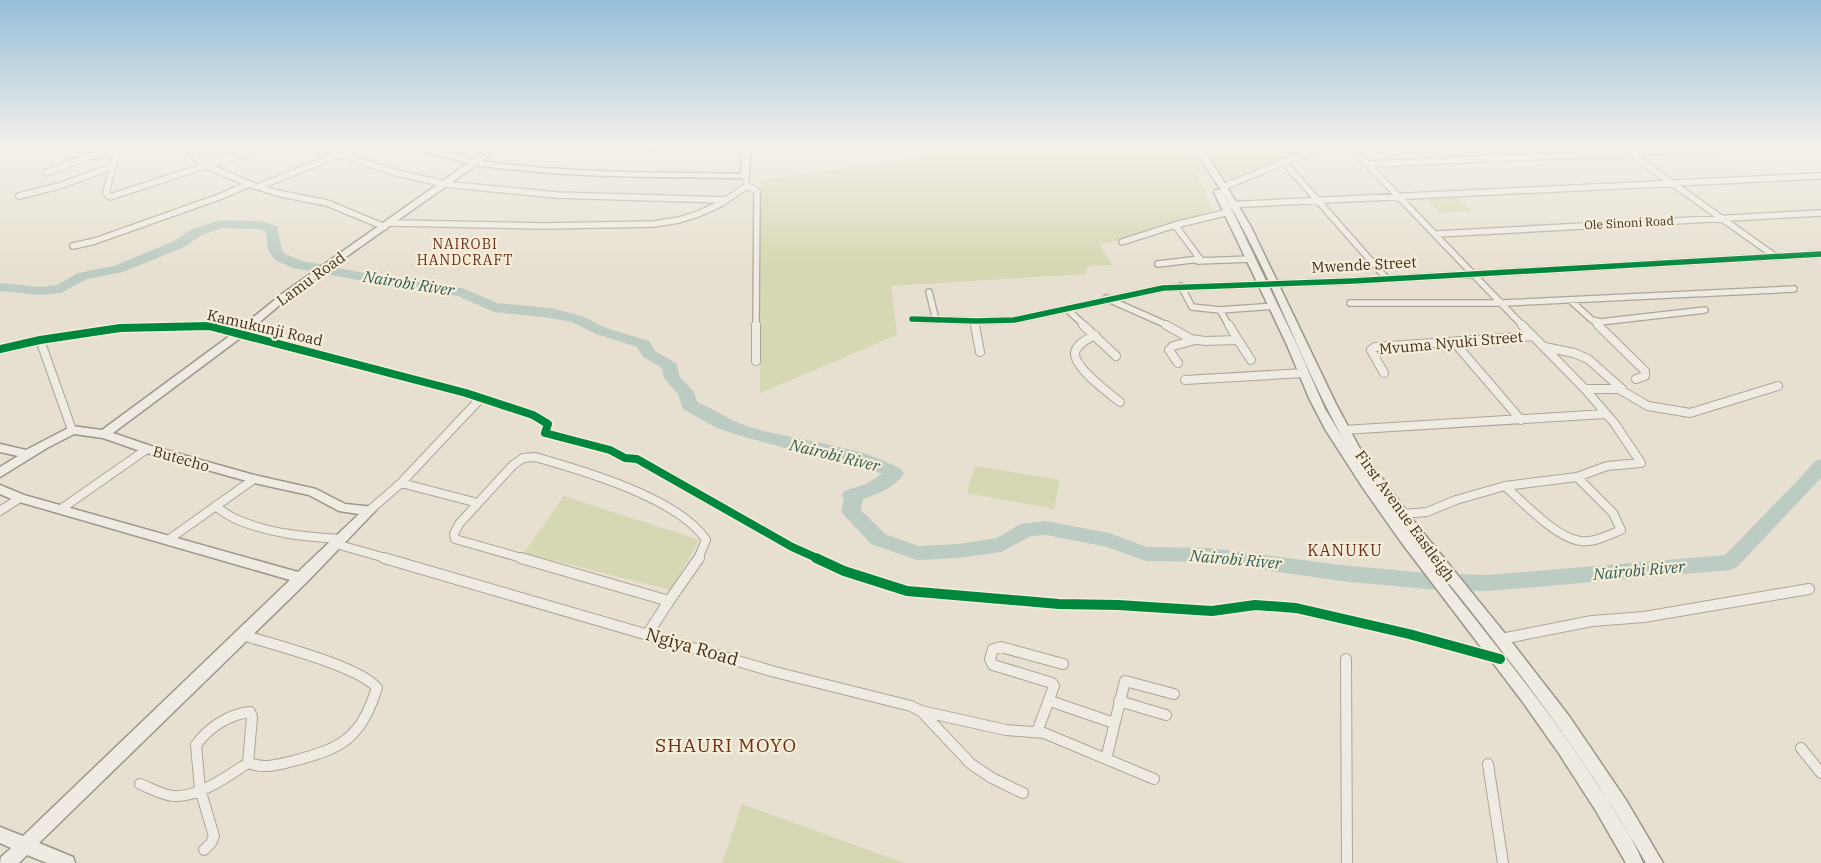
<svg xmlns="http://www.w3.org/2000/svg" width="1821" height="863" font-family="'IBM Plex Serif',serif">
  <rect width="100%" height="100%" fill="#e7e0d1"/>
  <path fill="#d6d7b3" d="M1007,146h297l-72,38 -39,-12 14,18 -2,7 8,13 -72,24 -41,11 12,20 -23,1 -4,8 -194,12 6,49 -137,58v-213z
    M1458,198l14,13 -32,2 -13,-14z
    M975,466l85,14 -6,29 -87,-16z
    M564,496l135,44 -28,50 -147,-37z
    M742,804l162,59h-182z"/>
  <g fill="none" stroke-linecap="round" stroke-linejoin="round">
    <path fill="#bcccc2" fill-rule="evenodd" d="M221,220l40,1 16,5 5,24 3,4 17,7 88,17 72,10 35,15 54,5 31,8 24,12 43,13 6,10 21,12 4,14 14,15 3,10c19,8 35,20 56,26 49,14 103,16 148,41l3,4c-8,14 -26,21 -41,26l-2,11 24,24 33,12 41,-2 38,-6 23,-14 26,-3 63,12 38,14 62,1 132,17 85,8 62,2 237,-20 77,-79 13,-15 6,-2v19l-84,89 -7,3 -242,21 -62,-2 -85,-8 -132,-19 -63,-1 -39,-14 -61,-12 -15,1 -30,16 -42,6 -42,2 -46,-16 -30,-32 3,-12 -2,-4 2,-5 22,-7 16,-10 -29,-12 -64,-13 -55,-15 -19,-7 -32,-18 -5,-15 -14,-16 -2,-10 -19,-11 -6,-10 -41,-13 -24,-12 -21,-4 -57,-6 -36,-16 -68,-10 -97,-18 -18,-8 -7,-10 -2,-19 -7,-2 -37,-1 -20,7 -18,12 -61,25 -36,7 -26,14 -21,2 -40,-4v-8l40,4 17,-2 21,-12 36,-7 60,-25 18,-12z"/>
    <g stroke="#ada599" stroke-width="8">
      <path id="street-far2" d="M118,146l-12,47 4,4 156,-51
        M184,146l19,18 46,20 28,9 50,10 58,24
        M317,146l76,26 51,12 112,11 169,5
        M1350,146l173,180
        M1620,146l156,111
        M651,147l36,-1
        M1283,161l103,117
        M1367,164l414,-18
        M46,173l41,-16 31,-5
        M747,186l10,5 -1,135
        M258,187l102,-41
        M1223,187l101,-41
        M19,196l40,-10 55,-20
        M1225,205l596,-29
        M391,223l152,3 111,-2 25,-4 19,-6 22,-10 27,-18 -2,-10
        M1437,234l384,-21
        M1122,242l53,-17
        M73,246l22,-5 124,-44 30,-13
        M1198,261l53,-2
        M1158,264l42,-5 -25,-34 54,-13
        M1181,286l11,21 28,3 9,16
        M929,292l7,28
        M1106,298l63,28
        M1570,300l22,20 8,2 105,-12
        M1350,303h153l291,-14
        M1067,309l18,17
        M1220,310l54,-4
        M912,319l64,2 38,-1 149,-32 190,-7 468,-27
        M974,321l1,5
        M1594,321l5,5"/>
    </g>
    <g stroke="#ada599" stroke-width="10">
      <path id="street-far1" d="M756,325v36
        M975,325l5,27
        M1083,325l33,31
        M1166,325l25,14 14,2 33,-1 13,20
        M1229,325l9,15
        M1598,325l47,46v5l-9,3
        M1095,335c-7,4 -19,9 -20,18 -1,15 34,40 45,49
        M40,340l32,90
        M1454,342l67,78
        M1545,347l29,6 14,6 34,30
        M0,349l40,-9 80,-12 89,-2 257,67 67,22 15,9 -3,9 65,17 15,8 12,1 155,88 27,12
        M1178,363l-9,-13 4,-4 22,-6
        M1384,373l-13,-23 4,-3 158,-11 -11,-11
        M1185,380l119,-7
        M1585,389h34l29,17 42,7 88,-27
        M1343,430l263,-16
        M401,483l77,20
        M1505,486c19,17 50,51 75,55 14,2 29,-6 41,-11l-8,-17 -36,-36
        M215,506c7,5 15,11 23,14 33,14 69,17 103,19
        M61,509l86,-60
        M370,510l31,-27 79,-84
        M0,511l20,-13
        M1402,514l25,-2 29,-12 49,-14 72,-9 30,-11 34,-3 -26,-39 -30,-35 -52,-53
        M168,540l86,-61
        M336,544l53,15
        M525,559l-70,-20 -1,-5 5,-10 54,-59 10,-7 12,-1c46,13 144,41 171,83l-8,19"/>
    </g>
    <g stroke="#ada599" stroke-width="12">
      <path id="street" d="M384,558l391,114 136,34 10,5 50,53 21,14 31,15
        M521,558l148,43 30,-43
        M816,558l28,13 63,20 152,13 59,1 94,6 43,-6 41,3 113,26 87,24
        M647,635l22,-34
        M1501,639l91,-18 52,-4 165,-28
        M1346,659l1,204
        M1050,701l64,22
        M1119,701l47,14
        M921,711l85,19 38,3 110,46
        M1037,732l17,-46 -2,-3 -59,-18 -3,-6 3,-10 8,-2 62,17
        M1801,748l20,25
        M1106,759l19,-78 49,13
        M1488,764l15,99
        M140,784c10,4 22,11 33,12 26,2 54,-20 75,-33 17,6 28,2 45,-2 50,-13 67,-22 84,-73 -18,-22 -103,-43 -134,-53
        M204,850l7,-7 3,-7 -14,-47 -4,-44c12,-17 33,-31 54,-33l2,5 -4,46"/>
    </g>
    <g stroke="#9c958a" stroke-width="3">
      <path id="secondary" d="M404,146h13l56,13 19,-13h9l-20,15c86,13 173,11 260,13l1,-28h8l-1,30 -4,2c-90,-1 -180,0 -269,-13l-188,133 -45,38 -130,97 38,13 103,29 62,14 29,15 29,3 2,3 -69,72 -268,261 34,14 2,6h-28l-20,-8 -8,8h-19l1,-6 10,-9 -11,-5v-16l23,9 267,-256 -274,-79 -16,-7v-9l24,10 274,77 61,-58 -20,-3 -30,-16 -55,-12 -111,-31 -40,-14 -29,-4 -27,14 -47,29v-10l18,-11 -18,-4v-8l26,6 46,-24 30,4 133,-98 47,-38 186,-131z
        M1191,146h8l19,26 33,55 84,175 24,45 53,72 95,117 62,80 57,84 37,63h-17c-44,-76 -94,-148 -148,-217 -32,-43 -67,-83 -99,-126 62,85 132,164 190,252 19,29 41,59 54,91h-17l-30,-52 -36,-56 -38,-54 -121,-159 -38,-54 -38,-59 -16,-31 -22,-53 -73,-153 1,-2h6l12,22 64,133 28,64 19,31c-39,-69 -65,-144 -102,-213 -15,-29 -32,-55 -51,-81z"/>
    </g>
    <use href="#street-far2" stroke="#efebe3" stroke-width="5.5"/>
    <use href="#street-far1" stroke="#efebe3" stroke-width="8"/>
    <use href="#street" stroke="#efebe3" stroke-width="10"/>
    <use href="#secondary" fill="#efebe3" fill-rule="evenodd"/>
    <g stroke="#f7eed8" stroke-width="8">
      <path id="cycleway-far2" d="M912,319l64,2 38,-1 149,-32 190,-7 468,-27"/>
    </g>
    <g stroke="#f7eed8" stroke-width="11">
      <path id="cycleway-far1" d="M0,349l40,-9 80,-12 89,-2 257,67 67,22 15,9 -3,9 65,17 15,8 12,1 155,88 27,12"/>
    </g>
    <g stroke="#f7eed8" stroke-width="13">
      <path id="cycleway" d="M816,558l28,13 63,20 152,13 59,1 94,6 43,-6 41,3 113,26 91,25"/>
    </g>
    <use href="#cycleway-far2" stroke="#00873e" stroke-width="5.5"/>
    <use href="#cycleway-far1" stroke="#00873e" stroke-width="8"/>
    <use href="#cycleway" stroke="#00873e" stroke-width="10"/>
  </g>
  <linearGradient id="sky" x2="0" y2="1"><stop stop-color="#96bed9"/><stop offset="0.55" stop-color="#f4f1ea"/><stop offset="1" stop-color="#f4f1ea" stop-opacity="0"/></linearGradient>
  <rect width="1821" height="267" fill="url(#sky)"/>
  <g text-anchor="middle" stroke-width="4.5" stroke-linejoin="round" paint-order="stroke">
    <g font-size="12" fill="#3d2e20" stroke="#f7eed8">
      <text transform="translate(1629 223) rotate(-3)" y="4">Ole Sinoni Road</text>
    </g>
    <g font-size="14" letter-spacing="1" fill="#6b2e1e" stroke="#f7eed8">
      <text x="465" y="249">NAIROBI<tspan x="465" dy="16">HANDCRAFT</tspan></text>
    </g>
    <g font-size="15" fill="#3d2e20" stroke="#f7eed8">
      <text transform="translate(1364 265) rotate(-3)" y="5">Mwende Street</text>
      <text transform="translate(311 279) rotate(-36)" y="5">Lamu Road</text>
      <text transform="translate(265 328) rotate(13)" y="5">Kamukunji Road</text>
      <text transform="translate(1451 343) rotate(-5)" y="5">Mvuma Nyuki Street</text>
      <text transform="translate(181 459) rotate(16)" y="5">Butecho</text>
      <text transform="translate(1405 516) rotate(54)" y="5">First Avenue Eastleigh</text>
    </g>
    <g font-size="16" font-style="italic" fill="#2f5d5a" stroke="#f7eed8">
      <text transform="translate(409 283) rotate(9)" y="6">Nairobi River</text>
      <text transform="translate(835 455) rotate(14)" y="6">Nairobi River</text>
      <text transform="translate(1236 559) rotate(5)" y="6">Nairobi River</text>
      <text transform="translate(1639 570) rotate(-5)" y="6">Nairobi River</text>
    </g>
    <g font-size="16" letter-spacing="1" fill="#6b2e1e" stroke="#f7eed8">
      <text x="1345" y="556">KANUKU</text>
    </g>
    <g font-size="18" fill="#3d2e20" stroke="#f7eed8">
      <text transform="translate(692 647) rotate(16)" y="6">Ngiya Road</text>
    </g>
    <g font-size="19" letter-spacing="1" fill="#6b2e1e" stroke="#f7eed8">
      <text x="726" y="752">SHAURI MOYO</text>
    </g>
  </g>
</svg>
